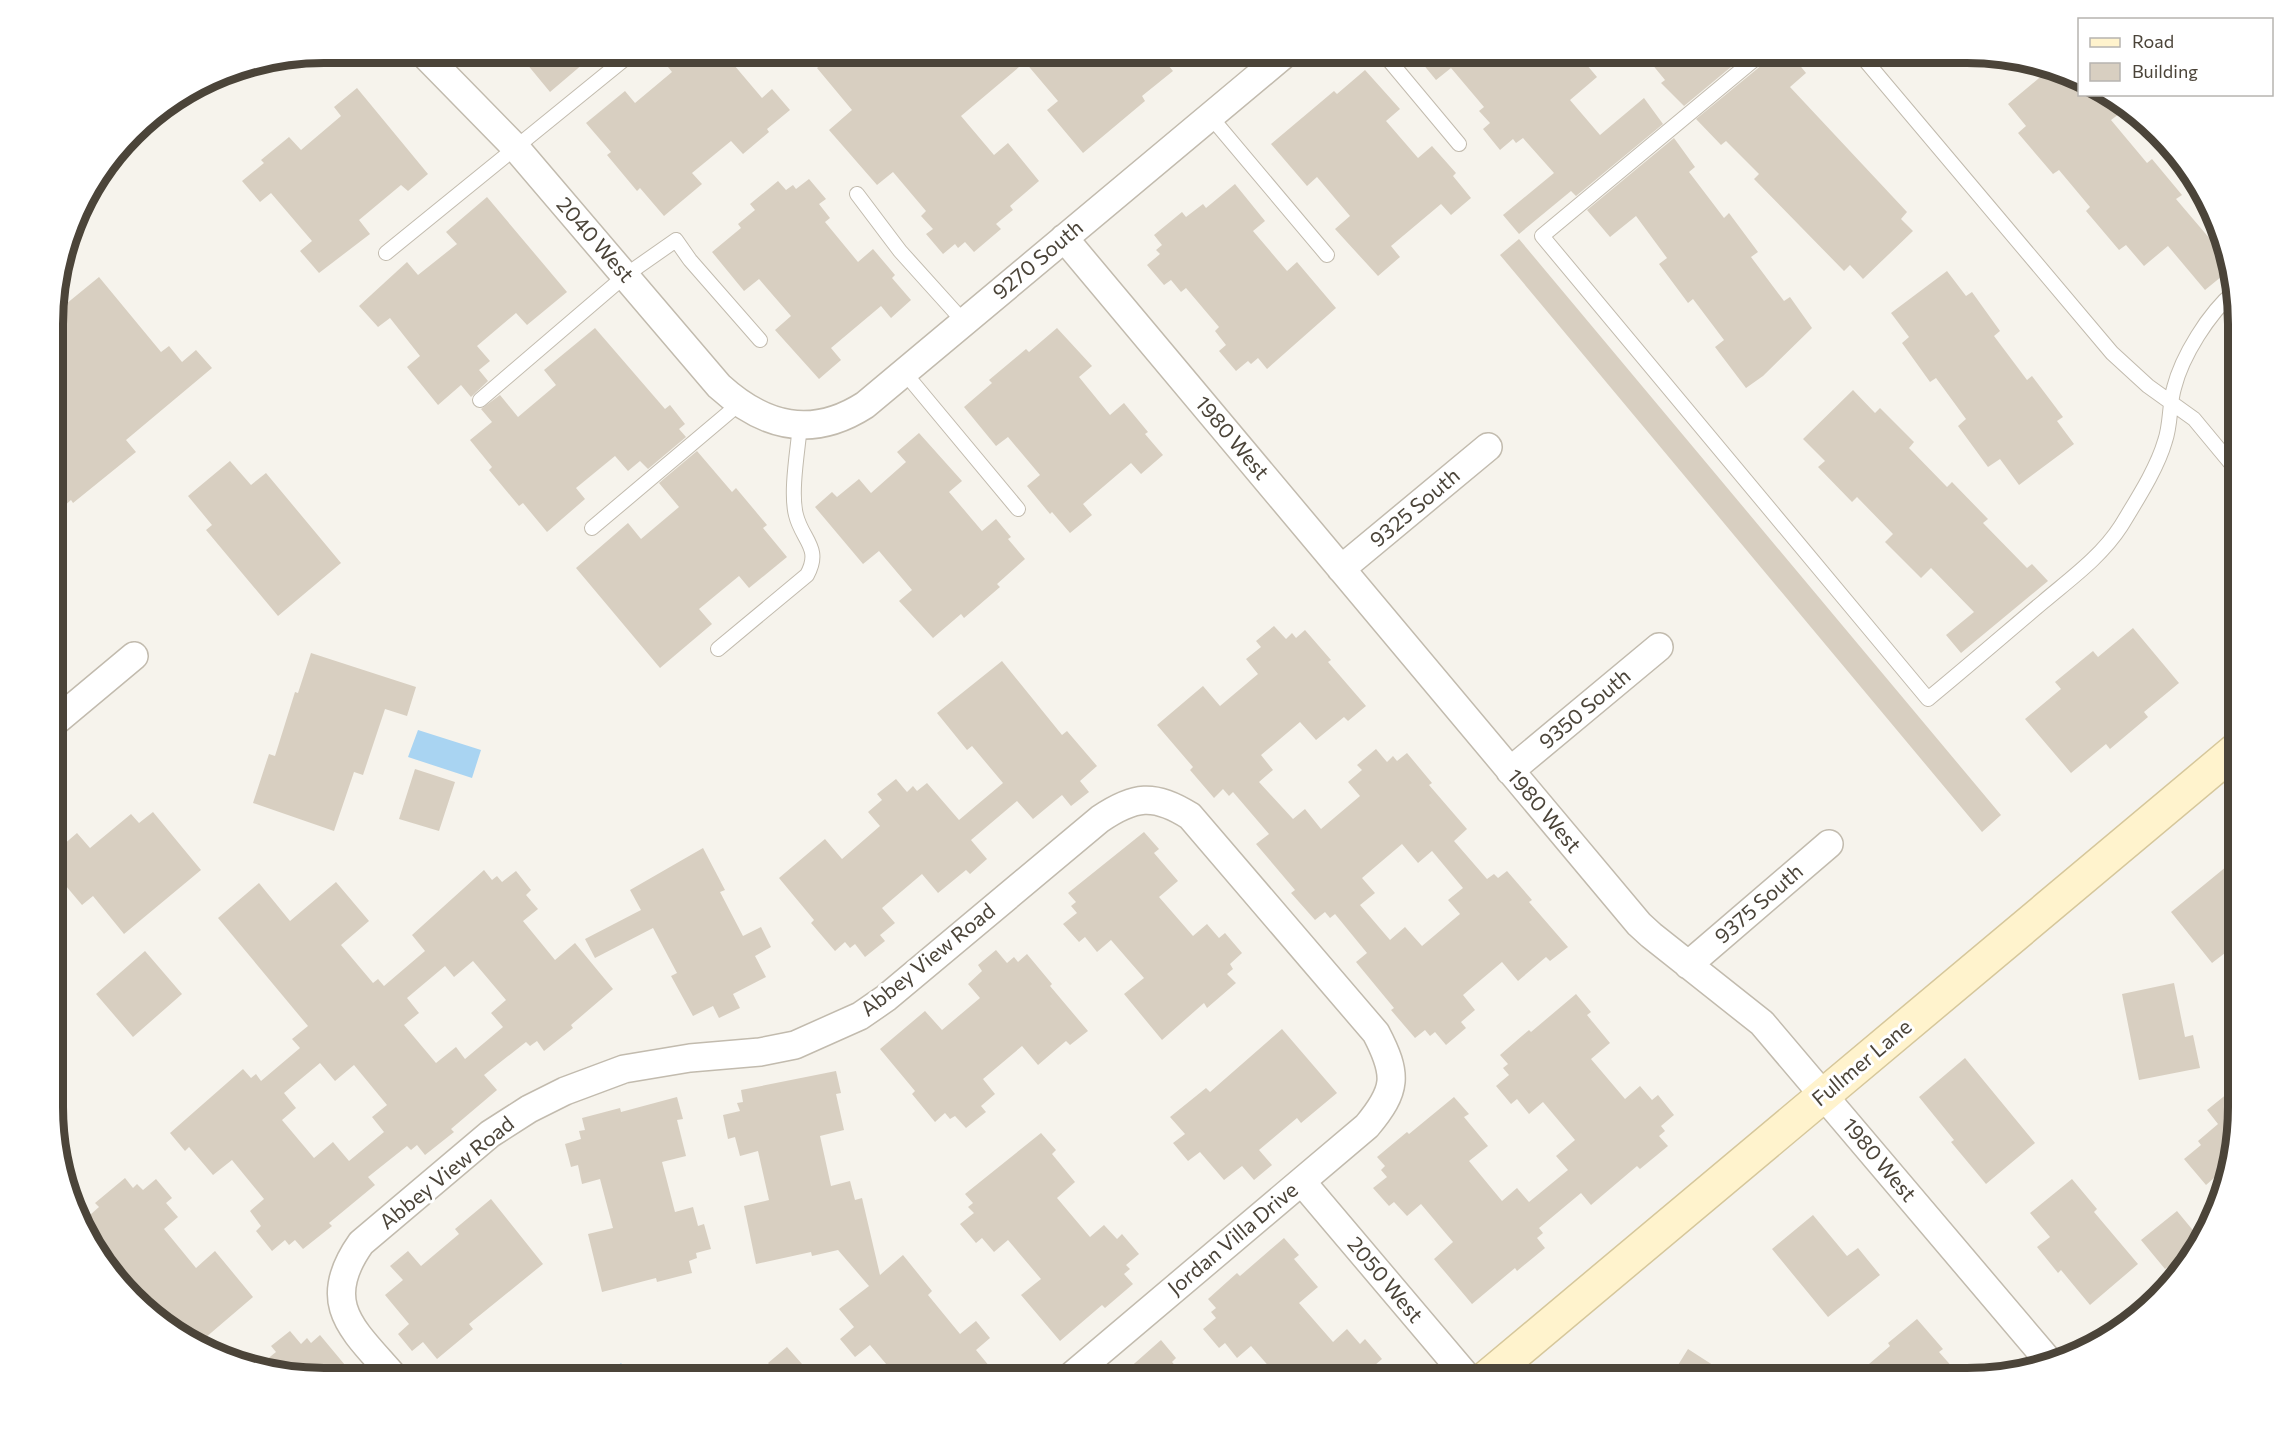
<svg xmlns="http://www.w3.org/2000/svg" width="2291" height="1431" font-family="Commissioner,sans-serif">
  <rect width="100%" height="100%" fill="#f6f3ec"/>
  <path fill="#a9d4f2" d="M418,730l63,20 -9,28 -64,-21z
    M621,1363l13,15h-32z"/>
  <path fill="#d8cfc1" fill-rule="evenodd" d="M517,52h80l-47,40z
    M656,52h67l39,46 10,-9 18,21 -23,19 2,3 -26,22 -12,-13 -39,32 10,11 -38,32 -24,-28 -3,3 -30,-36 4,-3 -25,-29 39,-32 10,12 37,-31z
    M812,52h345l16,19 -31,25 3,5 -62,52 -36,-43 11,-9 -33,-39 -64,54 33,39 14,-12 31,38 -29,25 3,4 -17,14 5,5 -27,23 -9,-10 -7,6 -3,-4 -12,10 -17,-20 7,-5 -12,-13 5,-5 -33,-39 -16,13 -48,-55 23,-20 -35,-42 5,-4z
    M1413,52h163l21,25 -27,23 30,35 44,-37 19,26 -87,72 -5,-5 -52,43 -16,-19 51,-42 -31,-35 -7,5 -3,-4 -13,11 -17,-21 7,-6 -11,-12 5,-4 -33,-39 -15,12z
    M1642,52h107l-65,54 -23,-23 4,-3z
    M1771,52h18l17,21 -16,14 117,125 -6,7 12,12 -50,48 -13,-14 -6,6 -90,-92 5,-5 -33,-33 -5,4 -25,-26 72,-59z
    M2051,68l28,13v13h23l17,20 -8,6 36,43 5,-4 30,36 -6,4 46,54 5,19 -22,18 -37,-44 -24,20 -18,-21 -7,5 -33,-39 4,-4 -31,-37 -6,4 -35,-41 8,-7 -18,-22z
    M1365,70l35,39 -14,12 32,37 14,-12 24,27 -3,3 18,22 -20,17 -10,-11 -50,42 9,11 -22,19 -43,-47 15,-13 -33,-39 -10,9 -36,-42 63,-53 3,3z
    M357,88l71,86 -20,17 -7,-6 -42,35 11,14 -51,39 -19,-22 12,-10 -41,-48 -11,9 -18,-21 22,-18 -3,-3 28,-23 12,13 40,-34 -7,-9z
    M1674,138l21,29 -6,5 35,46 5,-5 29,39 -7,5 33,44 6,-4 22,31 -49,48 -17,12 -31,-41 9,-7 -31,-41 -5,4 -29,-39 8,-6 -31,-42 -26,21 -23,-27z
    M809,179l17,20 -7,5 11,14 -5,4 33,40 15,-13 22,26 -3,3 19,22 -20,18 -10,-12 -50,42 10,12 -22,19 -44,-49 16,-14 -32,-37 -15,12 -32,-39 29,-24 -3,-4 17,-14 -5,-6 28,-23 8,9 7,-5 3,4z
    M1235,184l30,37 -12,10 34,40 10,-9 39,46 -69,61 -9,-11 -7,6 -3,-3 -12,10 -17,-20 7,-6 -11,-14 4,-4 -33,-39 -5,4 -10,-12 -7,5 -17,-20 13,-11 -4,-4 6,-5 -8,-10 28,-23 4,5 17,-13 3,4z
    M487,197l80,95 -40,33 -11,-12 -39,33 13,15 -11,9 9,11 -17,16 -10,-12 -23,20 -31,-38 13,-11 -30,-38 -12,9 -19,-21 48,-44 11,13 39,-31 -11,-12z
    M1519,239l482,576 -19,17 -482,-577z
    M1947,271l19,25 6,-4 28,39 -6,5 33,44 5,-4 31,41 -6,4 17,23 -55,41 -19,-26 -12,8 -30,-41 8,-7 -30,-41 -6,4 -28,-39 7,-6 -18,-24z
    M99,277l62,75 8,-6 13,16 14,-12 16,18 -86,72 10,12 -63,51 -2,-3 -16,14v-201z
    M595,328l70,81 5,-4 15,19 -6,5 7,8 -38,32 -8,-8 -12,10 -13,-15 -39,32 9,11 -38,33 -24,-29 -4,3 -30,-36 3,-3 -22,-27 22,-18 -11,-13 19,-14 18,22 38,-32 -12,-15z
    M1057,328l35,38 -13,11 31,38 14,-12 24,29 -3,2 18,21 -22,19 -10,-11 -48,41 9,11 -22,18 -18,-21 -2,2 -23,-28 13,-11 -32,-38 -12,9 -32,-39 28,-24 -3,-3 37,-31 3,3z
    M1853,390l22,23 5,-5 34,34 -5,6 38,39 5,-5 36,37 -5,4 44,45 5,-4 16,17 -87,72 -15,-18 28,-23 -43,-44 -10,10 -36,-36 8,-8 -36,-37 -5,5 -34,-35 7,-6 -22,-22z
    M919,433l43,48 -13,11 33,39 14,-12 15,18 -3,2 17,20 -28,25 3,3 -36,31 -3,-4 -28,24 -34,-37 13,-11 -33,-39 -16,13 -48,-57 17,-15 5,5 22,-18 12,14 35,-31 -9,-10z
    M697,451l35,41 4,-4 31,37 -4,3 24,29 -38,31 -10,-12 -40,33 13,15 -52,44 -84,-100 52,-45 13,16 38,-32 -20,-24z
    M230,461l21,24 15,-12 75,90 -63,53 -72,-86 6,-5 -24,-29z
    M1274,626l12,13 6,-6 4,5 9,-8 26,30 -3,2 38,44 -18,15 -4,-4 -28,23 -16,-18 -39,33 12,15 -14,12 34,37 12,-10 16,20 39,-33 -12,-14 14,-12 -5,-5 19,-16 11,13 6,-6 4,5 10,-8 25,30 -3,2 38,44 -13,12 33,38 7,-5 4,4 9,-7 25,29 -3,2 39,45 -18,14 -4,-4 -28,24 -16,-19 -39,33 12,15 -14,12 5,6 -20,17 -11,-13 -5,4 -5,-6 -10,8 -24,-28 3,-2 -38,-46 11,-9 -32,-39 -5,4 -5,-6 -10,8 -24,-27 4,-3 -39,-46 13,-10 -36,-42 -4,4 -6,-7 -9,9 -24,-28 3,-3 -36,-42 46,-39 17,20 38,-32 -12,-15 15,-12 -5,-6zM1402,844l16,19 14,-12 31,37 -15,12 12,14 -38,32 -17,-19 -15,13 -30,-35 15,-12 -13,-15z
    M2133,628l46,55 -35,29 4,5 -38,32 -4,-5 -35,29 -46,-54 36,-30 -6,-7 38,-31 5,6z
    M311,653l105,34 -9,29 -22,-7 -22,66 -9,-3 -20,59 -81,-28 16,-49 6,2 20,-64 3,1z
    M1002,661l60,74 5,-4 30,35 -17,15 9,11 -18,14 -9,-11 -29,24 -16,-18 -46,39 16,19 -17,15 -4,-4 -28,23 -16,-19 -40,34 13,15 -15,12 5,6 -20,16 -10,-13 -5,4 -5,-6 -10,9 -24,-28 3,-3 -35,-42 46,-39 17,20 38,-33 -12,-14 14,-12 -5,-6 19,-15 11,13 6,-6 4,5 10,-8 32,37 44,-37 -31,-37 -5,4 -30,-37z
    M415,769l40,13 -16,49 -40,-12z
    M153,812l48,58 -77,64 -31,-38 -11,9 -27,-32v-21l22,-19 13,15 41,-34 8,9z
    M1144,832l15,17 -5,4 24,28 -19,16 34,39 14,-12 12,14 6,-5 17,20 -12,11 3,5 -6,5 9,9 -29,25 -3,-5 -42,37 -38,-46 20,-16 -33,-38 -14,12 -12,-15 -6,5 -16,-18 14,-11 -6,-7 5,-4 -8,-9z
    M703,848l22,42 -5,2 23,44 18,-9 10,20 -16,9 11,21 -33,17 7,14 -21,10 -6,-12 -20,10 -22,-40 6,-3 -24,-45 -58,30 -10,-19 56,-29 -11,-20z
    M2238,857v86l-26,20 -41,-51z
    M484,870l8,10 5,-4 5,6 14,-11 15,19 -5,5 12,14 -15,12 32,39 20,-17 38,46 -42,36 2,3 -29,23 -7,-10 -7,5 -4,-4 -42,33 13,15 -46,39 3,3 -29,23 -8,-10 -6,5 -4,-4 -39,31 7,8 -46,38 3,3 -29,23 -8,-9 -6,5 -4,-5 -13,11 -16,-20 5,-5 -11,-15 14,-12 -32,-39 -19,15 -24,-28 -4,4 -15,-18 73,-64 8,9 5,-4 5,7 39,-33 -8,-9 16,-13 -90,-108 41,-35 31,38 46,-39 33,39 -28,24 32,38 5,-4 6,7 41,-35 -13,-16zM473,961l33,39 -15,13 12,14 -38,32 -9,-12 -20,16 -32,-38 15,-12 -12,-15 38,-32 9,11zM320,1063l15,18 19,-16 33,40 -15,12 12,15 -35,29 -16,-19 -19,16 -32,-38 14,-12 -12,-15z
    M996,950l11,13 7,-6 4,5 9,-8 25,30 -2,2 38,45 -18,14 -4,-4 -28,24 -16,-19 -39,33 12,15 -14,12 5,6 -20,16 -11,-12 -5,3 -5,-6 -10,9 -23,-28 3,-3 -35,-42 45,-38 17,19 38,-32 -12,-14 14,-13 -4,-6z
    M145,951l37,43 -49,43 -37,-43z
    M2174,983l11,54 8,-2 7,33 -61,12 -17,-86z
    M1576,994l15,18 -4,3 23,28 -19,16 34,40 15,-13 12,14 6,-5 16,20 -13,11 4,5 -6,5 9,10 -28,23 -3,-3 -46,39 -10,-12 -42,35 4,5 -6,5 8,10 -28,23 -2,-3 -43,36 -38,-45 19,-17 -32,-38 -14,12 -13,-14 -5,4 -16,-18 14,-11 -6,-7 4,-4 -8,-9 30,-25 2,2 45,-37 15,17 -5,3 24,29 -19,15 33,40 15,-13 12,14 39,-32 -12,-14 19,-16 -32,-38 -14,12 -12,-15 -6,5 -15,-18 13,-11 -6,-7 5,-4 -8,-9 29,-25 2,2z
    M1282,1029l55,64 -36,30 -4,-5 -38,32 13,15 -18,15 -12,-14 -18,14 -24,-28 -12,9 -15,-18 12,-9 -15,-17 36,-29 4,4z
    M1965,1058l70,85 -49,41 -35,-42 3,-2 -35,-43z
    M836,1071l5,22 -5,1 8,36 -24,6 11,50 19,-5 5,19 7,-2 18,77 23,-20 29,36 -4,4 32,39 16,-13 14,17 -14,12 14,17 -13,11h-79l-28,-33 -15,12 -15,-18 14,-12 -15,-18 30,-23 -31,-36 -26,6 -1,-4 -55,12 -12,-58 25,-6 -11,-49 -18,5 -5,-19 -7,2 -5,-24 17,-4 -3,-8 6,-1 -2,-12z
    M2238,1085v39l-8,40 -24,21 -22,-26 17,-14 -3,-4 20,-17 -11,-14z
    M677,1097l6,22 -6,1 9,36 -24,6 13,50 18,-5 5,19 6,-2 7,25 -15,4 1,5 -8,3 3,12 -35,9 -1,-4 -54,14 -14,-58 25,-6 -13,-49 -18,5 -4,-19 -7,2 -6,-23 16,-5 -2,-8 6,-1 -3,-12 38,-10 1,4z
    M1041,1133l15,17 -4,4 23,28 -18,16 33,39 14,-12 13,14 5,-5 17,20 -13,11 4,4 -6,5 9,10 -28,24 -3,-3 -42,36 -39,-46 20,-16 -33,-39 -14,12 -12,-14 -6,5 -16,-19 14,-11 -6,-6 5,-4 -8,-9z
    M125,1178l8,10 4,-4 6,6 13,-11 16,19 -6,5 12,14 -14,12 32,39 19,-17 38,46 -55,47 -25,-11 -84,-90 -7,-21 17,-15 -4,-4z
    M2072,1179l25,30 -3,3 44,52 -48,41 -29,-35 -3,3 -21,-26 13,-10 -20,-24z
    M491,1199l52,65 -74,60 4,5 -36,30 -14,-17 -11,9 -14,-17 11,-10 -24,-29 18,-15 -13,-14 18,-15 13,15 38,-32 -4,-5z
    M2177,1211l24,29 -36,29 -24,-29z
    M1813,1215l34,41 11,-8 22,27 -52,42 -56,-68z
    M1284,1238l15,17 -5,4 24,28 -19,16 34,39 14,-13 13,15 5,-5 17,20 -22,19h-81l-28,-32 -14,12 -12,-15 -6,5 -16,-19 13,-11 -5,-6 5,-4 -8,-9 29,-26 3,3z
    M1917,1319l26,30 -4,3 23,26h-81l-12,-14 21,-18 -2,-3z
    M290,1331l11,13 6,-6 4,5 9,-8 25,30 -4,3 9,10h-26l-69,-9 21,-17 -5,-6z
    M1161,1340l15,18 -4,4 14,16h-68z
    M787,1347l15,17 -17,14h-3l-14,-15z
    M1688,1349l45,29h-63z"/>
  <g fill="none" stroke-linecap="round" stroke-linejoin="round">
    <g stroke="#c2bbae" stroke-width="16">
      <path id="lane" d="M1383,53l76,91
        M1762,53l-220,183 386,463c39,-32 77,-65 115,-97 27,-23 58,-45 78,-76 15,-25 36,-57 44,-85 6,-17 4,-36 9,-53 8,-32 35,-75 60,-96
        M1859,53l253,300 36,33 46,33 44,53
        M1210,116l117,139
        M857,194l43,57 64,71
        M386,253l246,-200
        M904,372l114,137
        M480,400l146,-125 50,-35 14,20 70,80
        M592,528l147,-124
        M718,649l89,-74c15,-27 -5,-35 -11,-60 -6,-23 2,-66 4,-90"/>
    </g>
    <g stroke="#c2bbae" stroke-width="30">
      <path id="street" d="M423,53l93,95 203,238c45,41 93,53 146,19l421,-352
        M1064,238l575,686 12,11 111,88 285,336
        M1341,569l147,-122
        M55,722l79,-66
        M1510,771l149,-124
        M1688,965l141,-121
        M1302,1182l166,196
        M395,1378c-40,-47 -78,-73 -34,-135l129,-109 39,-25 36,-18 59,-22 66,-11 70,-6 35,-7 65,-29 26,-18 214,-179c34,-23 54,-26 90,-3l186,217c22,42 21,57 -9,93l-298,252"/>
    </g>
    <g stroke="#d6c79b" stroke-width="36">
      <path id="secondary" d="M1486,1378l752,-630"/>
    </g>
    <use href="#lane" stroke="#fff" stroke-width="14"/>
    <use href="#street" stroke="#fff" stroke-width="27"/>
    <use href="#secondary" stroke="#fff3cd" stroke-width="33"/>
  </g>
  <g text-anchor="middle" stroke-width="6" stroke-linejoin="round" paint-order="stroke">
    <g font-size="21" fill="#4b4439" stroke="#fff">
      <text transform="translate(595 240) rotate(49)" y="7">2040 West</text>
      <text transform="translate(1038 260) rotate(-40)" y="7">9270 South</text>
      <text transform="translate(1232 438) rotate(50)" y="7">1980 West</text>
      <text transform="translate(1415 508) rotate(-40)" y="7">9325 South</text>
      <text transform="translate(1585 709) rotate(-40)" y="7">9350 South</text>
      <text transform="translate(1544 811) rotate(50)" y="7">1980 West</text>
      <text transform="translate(1759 904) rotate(-41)" y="7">9375 South</text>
      <text transform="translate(928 960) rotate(-39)" y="7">Abbey View Road</text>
      <text transform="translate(1862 1063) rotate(-40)" y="7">Fullmer Lane</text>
      <text transform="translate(1879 1160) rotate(50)" y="7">1980 West</text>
      <text transform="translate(447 1173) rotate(-39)" y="7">Abbey View Road</text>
      <text transform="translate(1233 1239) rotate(-40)" y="7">Jordan Villa Drive</text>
      <text transform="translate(1385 1280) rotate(50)" y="7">2050 West</text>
    </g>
  </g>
  <path d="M0 0H2291V1431H0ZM324 63H1967A261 261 0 0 1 2228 324V1107A261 261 0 0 1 1967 1368H324A261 261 0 0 1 63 1107V324A261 261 0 0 1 324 63Z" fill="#fff" fill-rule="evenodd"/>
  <path fill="none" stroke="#4b4439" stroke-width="8" d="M324 63H1967A261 261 0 0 1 2228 324V1107A261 261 0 0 1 1967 1368H324A261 261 0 0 1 63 1107V324A261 261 0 0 1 324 63Z"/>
  <rect x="2078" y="18" width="195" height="78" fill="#ffffff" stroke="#b7b4b0" stroke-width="1.5"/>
  <rect x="2090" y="38" width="30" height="9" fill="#fff3cd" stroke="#b7b4b0" stroke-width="1.5"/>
  <text x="2132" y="48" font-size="18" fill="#4b4439">Road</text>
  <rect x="2090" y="63" width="30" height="18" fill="#d8cfc1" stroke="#b7b4b0" stroke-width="1.5"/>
  <text x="2132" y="78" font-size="18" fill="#4b4439">Building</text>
</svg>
